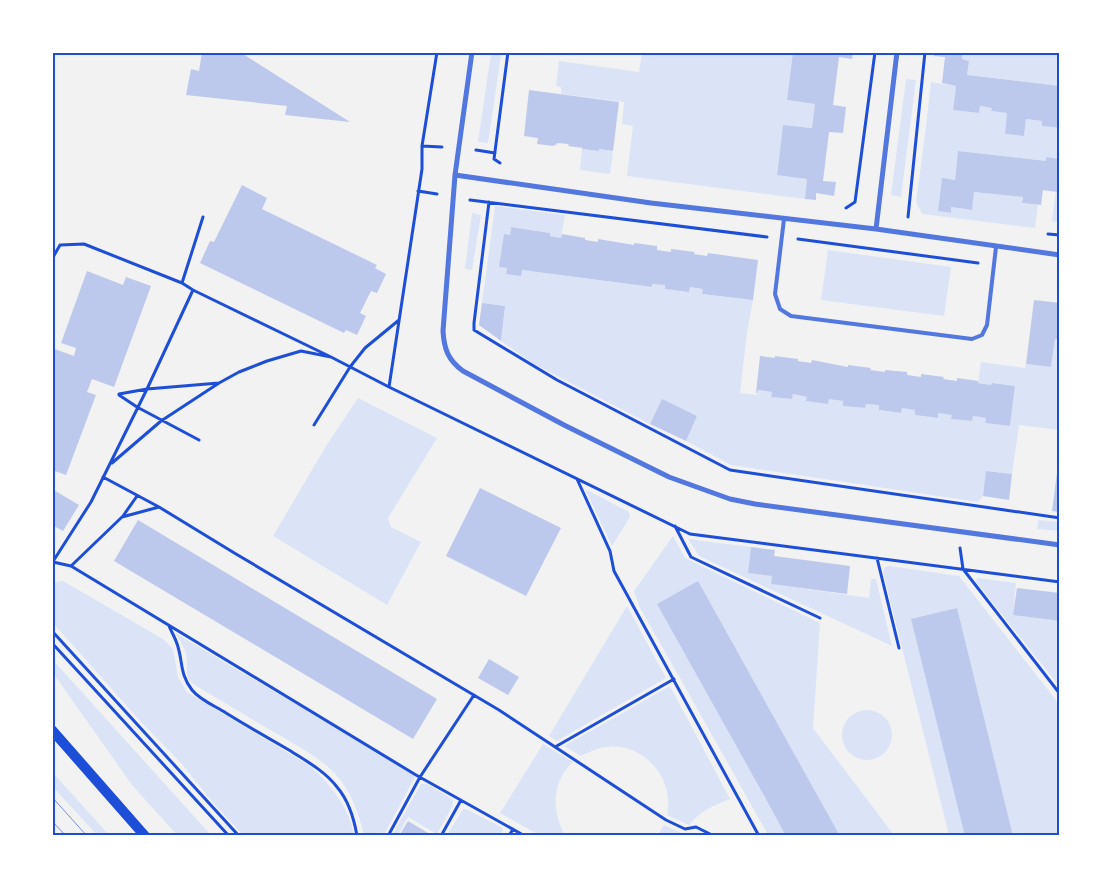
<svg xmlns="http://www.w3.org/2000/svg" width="1112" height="888" font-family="Poppins,sans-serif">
  <rect width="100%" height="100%" fill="#f2f2f2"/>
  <path fill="#dbe4f7" d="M491,53l10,2 -13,88 -10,-1z
    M642,53h151l-6,47 28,4 -3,24 -29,-3 -6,49 30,5 -2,20 -178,-23 6,-50 -11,-2 2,-22 -63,-8v-7l-5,-1 3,-25 80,11z
    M963,53h96v33l-92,-11 2,-14 -7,-2z
    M906,79l10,1 -15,117 -10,-2z
    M931,82l25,4 -3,24 26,3 1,-7 12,2 -1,3 16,2 -2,21 19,2 2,-17 16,2v5l17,2v31l-13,-2v4l-88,-10 -3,29 -13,-1 -4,32 12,2 1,-6 20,3 3,-18 49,5 -1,6 16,2 -3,23 -113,-14 -6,-12 9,-67z
    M582,149l16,2 1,-2 13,2v2h1l-3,21 -30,-4z
    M1059,166v56l-7,-1z
    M495,206l70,9 -4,23 -11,-2v-3l-39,-6 -1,8 -10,32 7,1 -1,6 16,-4 129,17 1,-3 13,1v4l24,3 1,-5 13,2 -1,5 51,6 -6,33 -7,60 17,2 1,-5 14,2 -1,5 21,2 1,-5 14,3v4l21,3 1,-5 14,2v5l21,2 2,-4 13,1v5l22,3 1,-5 13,2v5l22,3 1,-5 14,2v4l20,2 1,-5 13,2 -1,5 25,3 5,-40 -23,-3 -1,2 -13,-2 3,-21 44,6 1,-4 25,3 4,-28h5l-1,91 -40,-5 -7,49 -25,-3 -4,25 -5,6 -247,-37 -45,-24 11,-25 -35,-16 -12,24 -116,-60 -33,-23 4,-35 -23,-3z
    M472,213l9,2 -9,55 -7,-1z
    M828,250l123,17 -7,49 -123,-16z
    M358,398l79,40 -49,80 3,9 30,15 -34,63 -114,-69 53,-90z
    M585,489l44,23 1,5 -18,29z
    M1038,520l21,2v9l-22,-2z
    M673,536l12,22 135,65 -7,105 81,107h-126l-88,-157 -40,-70 -6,-17z
    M688,539l63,8 -3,26 24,3 -1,8 98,14 2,-19h5l16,67 -193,-90z
    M890,566l69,10 100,128 1,56c-3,14 -1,26 -1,40 1,12 0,24 0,35h-110l-66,-263 2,-5z
    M977,578l39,5 -3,32 46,6v65l-83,-104z
    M63,581l100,58 10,10 5,28 9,15 123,74c21,19 39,41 44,69h-111l-29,-31 -33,-41 -39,-40 -89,-100v-38l3,-3z
    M627,606l39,72 -109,63 -8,-5z
    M175,633l241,142 -32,60h-20c-5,-21 -12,-41 -26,-58 -15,-18 -39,-30 -59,-42 -29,-17 -57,-34 -86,-51 -10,-9 -4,-18 -7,-30 -2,-8 -7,-15 -11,-21z
    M52,659l159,176h-34l-45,-50 -79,-112z
    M670,686l60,113c-16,6 -30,12 -41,26l-22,-10c1,-5 2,-11 1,-16 -2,-30 -30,-56 -61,-52 -10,1 -18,5 -26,9l-17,-10z
    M842 735a25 25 0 1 1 50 0a25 25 0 1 1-50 0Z
    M543,744l30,18c-22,19 -21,51 -8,73h-26l-39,-22z
    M53,773l56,62h-12l-44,-48z
    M421,784h6l25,15 1,2 -1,6 -15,27 -29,-17 -10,18h-6z
    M463,809l5,1 33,17 2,2 -2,6h-54z
    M664,825l19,9 -1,1h-24z"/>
  <path fill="#bdc9ec" d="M202,52h38l110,70 -65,-7 2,-9 -101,-11 5,-26 8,2z
    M793,52h17l12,2v-2h31l-1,7 -13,-2 -6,48 13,2 -3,26 -14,-1 -6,49 13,1 -2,14 -18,-3v7l-11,-1 2,-20 -30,-4 6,-50 29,3 3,-24 -28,-4z
    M935,52h28l-1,7 7,2 -2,14 93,11v42l-18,-2v-5l-16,-2 -2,17 -19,-2 2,-21 -16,-2 1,-3 -12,-2 -1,7 -26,-3 3,-24 -14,-3 3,-26 -11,-1z
    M529,90l90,12 -6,49 -14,-2v2l-17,-2 1,-1 -15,-2 1,-2 -12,-1 -1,2h-2v1l-17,-2 1,-6 -14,-2z
    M958,151l88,10v-4l14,2 -3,33 -14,-2 -2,15 -19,-2 1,-6 -49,-5 -2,18 -21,-3v6l-13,-2 4,-33 13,2z
    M242,185l25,13 -5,11 115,56 -2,3 11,6 -9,19 -6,-2 -11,22 6,3 -9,19 -11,-5 -2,3 -144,-70 10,-22 4,1z
    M511,227l39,6v3l11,2 1,-4 23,4v2l13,2v-3l36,6v-2l23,3v4l14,2v-3l24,3 -1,2 13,2 1,-3 50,7 -5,40 -51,-6 1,-5 -13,-2 -1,5 -24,-3v-4l-13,-1v3l-130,-17 -1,6 -15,-2 1,-6 -8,-1 5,-33 6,1z
    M87,271l36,14 3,-8 25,9 -37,101 -22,-8 -5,13 9,3 -30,80 -14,-5v-122l22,8 2,-8 -15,-5z
    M1034,300l26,3v36h-5l-4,28 -25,-3z
    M482,303l23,3 -4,35 -22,-16z
    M760,356l15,2v-2l23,3v2l13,2 1,-3 36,7v-2l23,3 -1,2 15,2v-2l22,2v3l14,2v-3l23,3 -1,2 14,2v-3l21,3v2l13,2 1,-2 23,3 -5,40 -25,-3 1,-5 -13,-2 -1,5 -21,-2 1,-4 -14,-2v5l-23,-3v-5l-13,-2 -1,5 -22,-3v-5l-13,-1 -1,4 -22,-2v-5l-14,-2 -1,5 -22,-3 1,-4 -14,-3 -1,5 -21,-2 1,-5 -14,-2 -1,3h-1z
    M662,399l35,17 -11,25 -36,-17z
    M1058,465h2v47l-8,-1z
    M986,471l26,3 -3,26 -26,-4z
    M480,488l81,40 -35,68 -80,-40z
    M52,489l27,16 -16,26 -11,-6z
    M138,520l299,179 -24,40 -299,-178z
    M751,547l24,3 -1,6 76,10 -3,28 -76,-10 1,-8 -24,-3z
    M698,581l142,255h-54l-20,-37 -109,-195z
    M1017,588l43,5v28l-47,-6z
    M957,608l56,228h-48l-54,-217z
    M489,659l30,18 -11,18 -30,-17z
    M408,821l25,15h-34z"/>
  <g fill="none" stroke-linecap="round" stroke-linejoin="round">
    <path stroke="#1d4ed8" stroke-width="3" d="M437,52l-15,94v23l-33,218 301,147 370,48
      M422,146l20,1
      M476,150l19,3
      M500,163l-6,-4 14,-107
      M418,191l19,3
      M470,200l297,37
      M489,202l-15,121v7l83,50 173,90 330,48
      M846,208l9,-6 20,-150
      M908,217l17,-165
      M1048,234l12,1
      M798,239l180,24
      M52,259l8,-14 24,-1 98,39 11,7 138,67
      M182,283l21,-66
      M119,394l28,-5 72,-6 20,-11 28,-11 34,-10 30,6 58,30
      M119,395l18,12 62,33
      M314,425l36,-58 15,-19 34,-28
      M112,463l49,-42 58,-38
      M103,477l56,30 77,47 263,156 167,110 19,9 11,-2 18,9
      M577,479l33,72 4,20 145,265
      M123,516l14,-20
      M675,526l16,31 129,61
      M960,548l3,21 97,125
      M877,558l22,90
      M53,562l18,4 51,-49 37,-10
      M52,563l39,-61 56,-113 46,-99
      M71,566l345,209 109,61
      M169,626c3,7 7,13 9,21 5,17 2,27 14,43 8,10 23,16 34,23 21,13 42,25 63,37 17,11 36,21 48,37 12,14 17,31 20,49
      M52,631l187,205
      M52,643l177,193
      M555,747l119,-68
      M388,836l32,-59 54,-82
      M441,836l20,-36
      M509,836l4,-7"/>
    <path stroke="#5277de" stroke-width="4" d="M784,219l-9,75 5,15 11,7 181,23 10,-4 5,-10 9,-78"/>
    <path stroke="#5277de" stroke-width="5" d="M472,52l-17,123 -12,156c1,18 5,29 20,40l101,54 105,52 61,22 25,5 305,41
      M455,175l196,28 225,26 184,26
      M876,229l21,-177"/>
    <path stroke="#1d4ed8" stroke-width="10" d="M52,730l93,106"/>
    <path stroke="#7290e2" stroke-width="1" d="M52,797l35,39
      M52,821l14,15"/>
  </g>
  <rect width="1112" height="888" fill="none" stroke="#ffffff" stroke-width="108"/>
  <rect x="54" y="54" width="1004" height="780" fill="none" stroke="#1d4ed8" stroke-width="2"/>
</svg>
